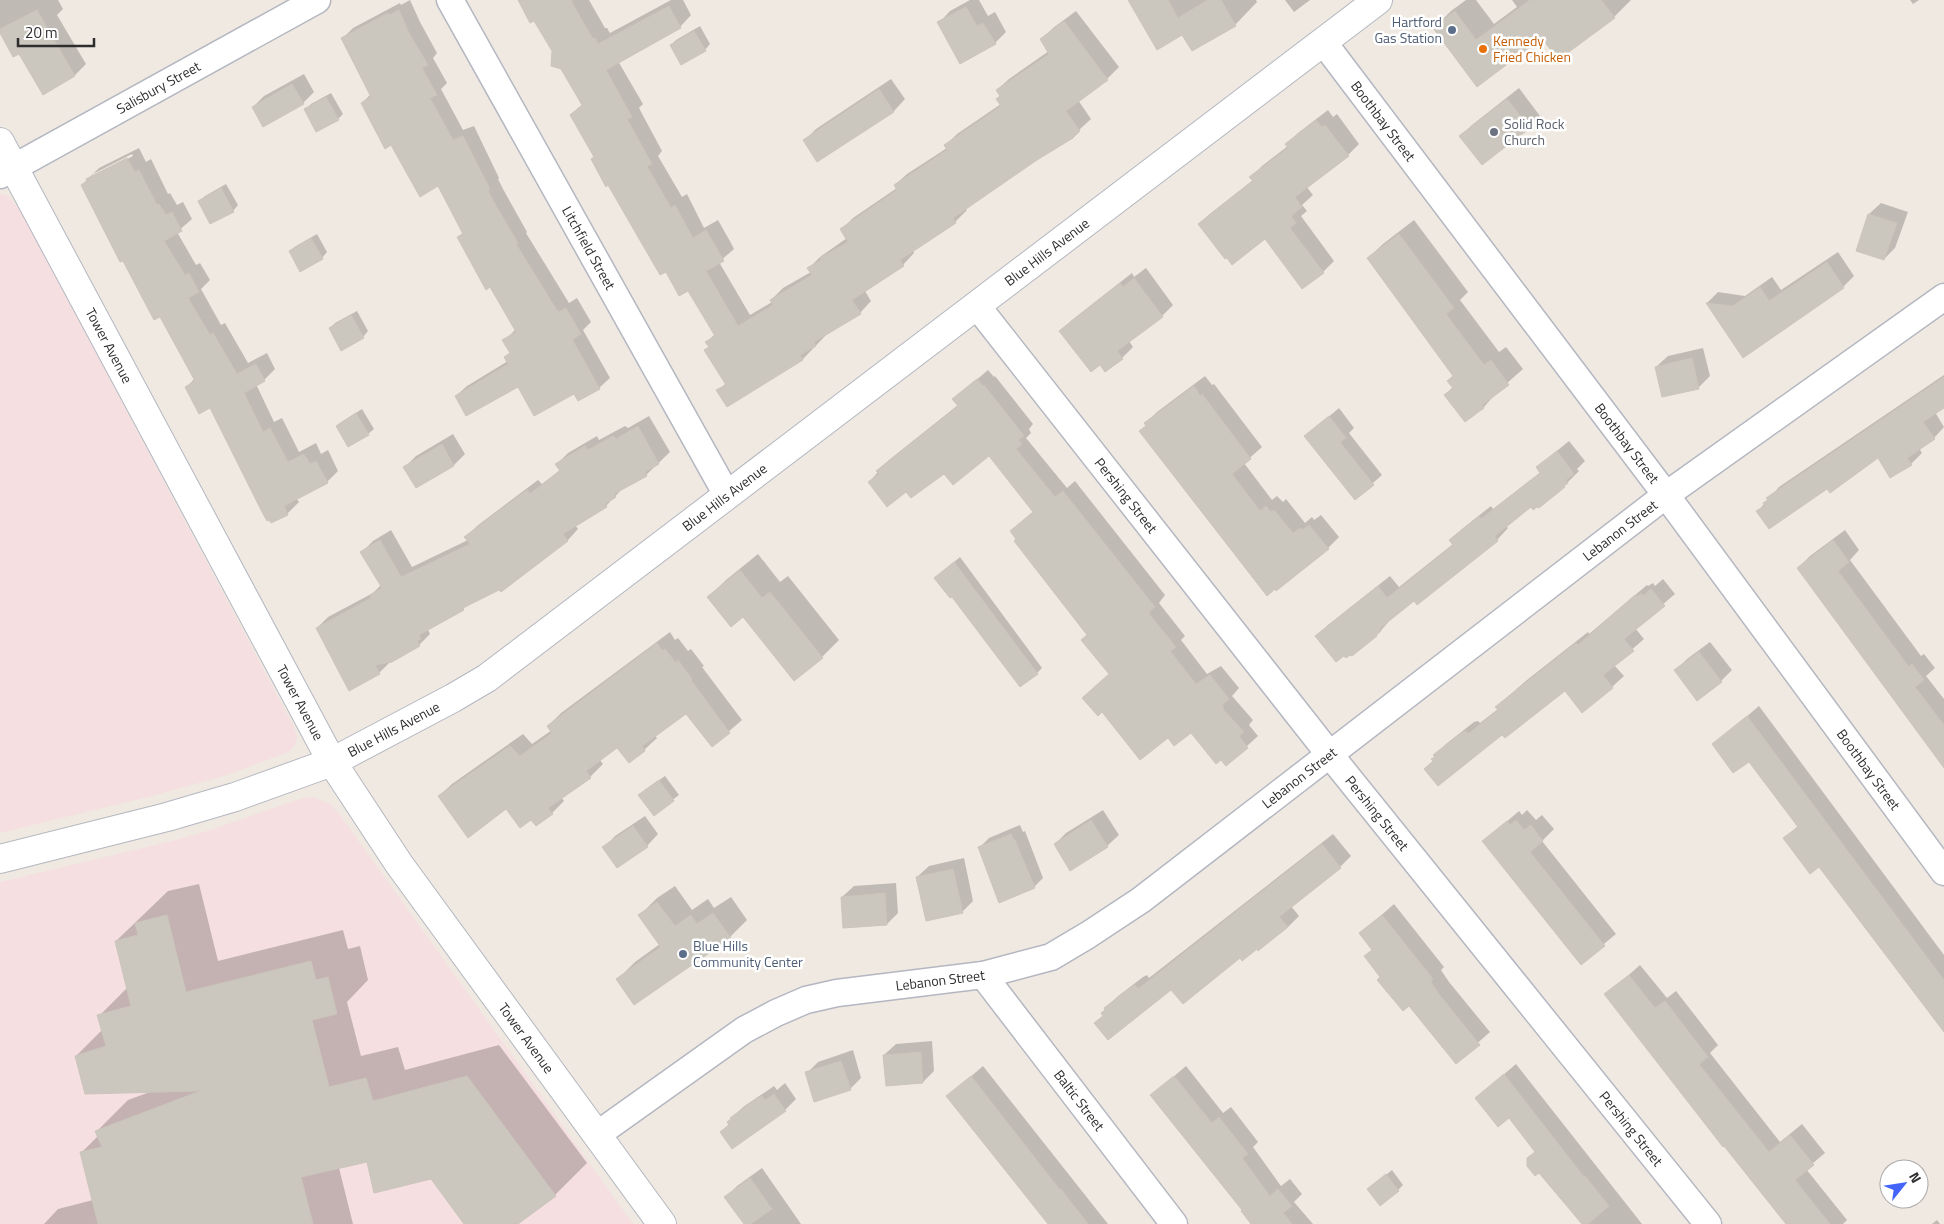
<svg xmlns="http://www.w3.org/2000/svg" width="1944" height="1224" font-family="'Titillium Web',sans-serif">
  <rect width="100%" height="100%" fill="#efe9e1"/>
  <path fill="#f5dfe0" d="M0,194l8,2 12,14 274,517 3,10 -2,8 -6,7 -65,24 -72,20 -152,37z
    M313,797l17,7 10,11 293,409h-633v-342l176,-42 34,-10 90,-31z"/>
  <path fill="#0003" fill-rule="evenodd" d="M0,0h58l5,9 -6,6 29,49 -11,11 -32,18 -24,-41 -6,3 -13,-26z
    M410,0l10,22 17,31 -4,5 14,25 -6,6 22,41 11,-4 25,52 -1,1 5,10 24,43 -1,1 43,70 8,-5 14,24 -8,8 27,48 -11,10 -24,5 -57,-8 -62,11 11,-10 41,-25 -2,-4 5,-5 -7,-11 12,-12 -25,-43 -33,-49 6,-5 -26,-47 -47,-41 -29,-41 9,-9 -28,-56 10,-10 47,-25 1,2z
    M519,0h70l16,28h2l3,5 61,-33h12l8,15 -11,12 -62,34 25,43 -4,4 23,43 -4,5 24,41 5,-3 17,34 14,-8 13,23 3,6 -15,13 31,53 22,-13 -1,-2 12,-12 28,-16 -2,-4 11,-11 27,-19 -5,-9 11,-11 44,-30 -2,-3 12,-11 40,-26 -2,-2 12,-12 44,-30v-9l-4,-5 12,-11 40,-28 -7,-12 11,-11 23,-17 43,56 -12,12 -29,21 13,19 -12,11 -114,78 2,2 -12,12 -42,28 1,3 -11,12 -38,26 6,10 -11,12 -33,21 -24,25 -85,32 8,-8 -19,-41 8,-8 -26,-45 -23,-19 -71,-113 -23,-42 11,-11 -48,-85z
    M970,0h9l9,16 7,-4 11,20 -11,11 -56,-20 11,-12z
    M1139,0h117l1,2 -22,23 -52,9z
    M1285,0h25l-16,12z
    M1466,0h10l18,24 23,-17 -5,-7h119l-17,17 -72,19 -65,49 -43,-57 17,-17z
    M1910,0h9l-6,4z
    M700,26l10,18 -5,6 -34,-5 5,-5z
    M304,74l10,18 -11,11 -50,4 11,-11z
    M891,79l14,20 -11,12 -77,49 -12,-20 11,-11z
    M1519,88l21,28 -11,11 -68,9 11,-11z
    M331,93l12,21 -5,5 -32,-10 5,-5z
    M1328,110l5,7 4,-3 22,30 -11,11 -42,31 7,9 -11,10 5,6 -6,5 33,45 -11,11 -58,-34 -66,-14 12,-11 42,-33 -2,-3 11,-11 26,-20 -1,-2 11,-11z
    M139,148l7,14 5,-3 17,35 2,-1 7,12 6,-3 9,17 -15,13 19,33 4,-2 10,17 -9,9 20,36 4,-2 23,40 19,-10 8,16 -11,11 -8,4 18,38 8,-4 17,34 17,-9 5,11 7,-4 10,21 -11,11 -31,16 3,4 -12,12 -76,-108 -24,-19 8,-9 -35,-63 -78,-130 17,-17zM132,154l1,2 -40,21v-3z
    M226,184l12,21 -5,6 -34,-10 6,-5z
    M1881,203l27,9 -13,36 -11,11 -27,-9 12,-36z
    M1414,220l54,72 -8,8 39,52 7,-5 17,22 -26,23 -13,15 -19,14 -20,-26 8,-8 1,-11 -86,-118 15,-14z
    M317,234l10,18 -5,6 -32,-7 6,-5z
    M1838,252l16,24 -11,11 -99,69 -37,-53 11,-11 27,4 27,-19 9,13z
    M1146,268l27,37 -11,11 -33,25 4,6 -11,11 -22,6 -39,-33 11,-11 60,-47 2,4z
    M357,311l11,20 -5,6 -33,-9 5,-5z
    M1703,348l7,28 -11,11 -36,8 -7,-28 12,-11z
    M988,370l6,7 1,-1 38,48 -4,5 2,4 -5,5 41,50 8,-7 90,114 -6,8 26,33 -4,4 26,34 14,-8 18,22 -7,8 21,24 -4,5 9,11 -32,29 -35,-34 -81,-57 -22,-40 -76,-103 22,-20 -45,-57 -45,18 -75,10 20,-22 69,-55 -4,-6z
    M1944,375v31l-9,6 9,15 -10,11 -15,10 3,5 -11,11 -32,-8 -52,31 -69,24 21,-24z
    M1205,376l7,9 2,-1 48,63 -18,16 28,37 5,-4 6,6 3,-3 19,24 7,-6 2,3 7,-5 18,22 -11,11 -51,42 -131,-167 11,-11z
    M1339,408l15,20 -5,5 33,42 -27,24 -49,-63z
    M362,409l12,20 -6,5 -19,11 -12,-19 6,-5z
    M649,416l21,36 -24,23 -21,11 -19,20 -31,19 3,4 -10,11 -67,50 -2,-2 -31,15 -5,6 -32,18 -3,3 2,4 -11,11 -30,16 1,1 -11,11 -62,-45 11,-11 45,-24 8,-8 -19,-33 11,-11 18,-11 21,37 56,-27 -2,-3 11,-11 61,-46 4,4 18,-14 -3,-6 11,-11 29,-17 2,4 26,-14 3,2z
    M453,434l12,20 -11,11 -49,2 11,-11z
    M1569,441l16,20 -8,8 2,2 -15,15 -32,19 -26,21 2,2 -11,12 -83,60 -23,19 -14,16 -25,20 -35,-19 11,-11 62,-49 9,11 54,-43 -3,-4 12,-11 29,-23 2,3 48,-37 -4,-5z
    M1845,530l14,20 -9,10 71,96 3,-2 11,14 -9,8 18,23v65l-146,-196 12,-12z
    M758,554l22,28 8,-6 51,64 -17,17 -28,22 -51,-64 -34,-18 17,-17z
    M960,557l82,111 -5,5 -102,-95z
    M1663,579l12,15 -40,34 9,11 -30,26 10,11 -12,11 -47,3 -62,43 -69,27 1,-5 11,-11 28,-22 4,-1 2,2 18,-14 -2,-2 31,-27 61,-48 1,2 58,-49 1,1 5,-3 2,3z
    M670,632l5,8 3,-2 10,13 3,-2 13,17 -2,1 40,53 -30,26 -26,-34 -31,23 2,3 -13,12 -15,11 -11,-15 -19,13 4,5 -13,13 -29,20 3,4 -12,12 -21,5 -24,-11 -68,-11 13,-12 71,-50 9,10 20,-14 -4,-4 13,-13z
    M1710,642l22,28 -11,11 -45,-11 11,-11z
    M1759,706l185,249v76l-125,-166 -34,-27 14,-13 -50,-65 -35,-16z
    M665,776l14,19 -25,19 -9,-24z
    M1103,810l16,25 -12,11 -37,23 -15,-25 11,-11z
    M1527,810l9,10 6,-5 12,14 -12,12 74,93 -35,29 -97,-122 35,-30 3,4z
    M645,816l13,18 -11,12 -43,2 11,-12z
    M1020,825l3,7 2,-1 18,47 -9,9 -55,-39 10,-10z
    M1333,834l18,22 -11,11 -49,39 8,10 -11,11 -29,22 -2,-1 -161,75 8,-8 2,-7 11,-11 26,-20 4,-2 2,3z
    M964,858l9,43 -11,11 -45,-35 12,-11z
    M896,883l2,30 -11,11 -45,-27 12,-11z
    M199,884l19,77 125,-31 5,19 12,-3 8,34 -21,22 14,54 37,-9 7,23 94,-25 88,118 -32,32 -39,29h-51l-34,-46 -64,-17 -28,7 14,56h-309l14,-15 35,-9 -12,-47 17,-17 -2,-4 32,-32 22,-8 -74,-36 27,-27 -4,-13 29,-29 -12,-46 52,-50z
    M675,886l17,24 16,-11 6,9 17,-11 16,23 -17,17 -96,66 -16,-24 17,-17 25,-18 -20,-29 17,-17z
    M1394,904l50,63 -3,3 8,12 41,50 -34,30 -47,-58 -36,-55 -13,-15z
    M1640,965l27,33 9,-7 42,54 -8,8 70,89 22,-18 23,29 -19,16 41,51 -4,4h-51l-186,-229z
    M932,1041l2,30 -11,11 -39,-27 12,-11z
    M853,1050l8,28 -11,11 -43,-16 11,-11z
    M1516,1064l126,160h-60l-43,-52 -3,-21 -27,-34 -33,-19z
    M983,1066l125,158h-58l-102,-128z
    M1186,1066l37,47 8,-6 27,35 -5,5 28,39 9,-7 12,15 -8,8 19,22h-60l-10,-14 -91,-115z
    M785,1083l11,16 -11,11 -53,37 -10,-15 7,-8 3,-6 11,-11 31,-21 3,4z
    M762,1168l39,56h-56l-19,-27 11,-11z
    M1392,1170l11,15 -5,5 -29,-1z
    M1937,1220l3,4h-8z"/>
  <path fill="#cbc7bf" stroke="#cbc5ba" d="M518,0h55l-2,1 22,38 2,-1 3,6 71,-38 12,22 -75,42 26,47 -5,2 25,45 -5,2 24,42 4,-3 18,33 13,-8 14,24 4,7 -18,10 32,55 35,-21 -3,-5 42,-25 -5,-7 14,-8 -1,-2 28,-16 -8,-13 57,-39 -3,-5 53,-35 -3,-5 57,-39 -5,-7 4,-3 -4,-6 53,-36 -9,-15 24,-18 44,59 -42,31 14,20 -7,7 -36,22 -84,58 3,5 -56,37 4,6 -52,34 9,14 -47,28 2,4 -16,9 3,5 -76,47 -11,-17 10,-5 -22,-35 5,-3 -4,-5 10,-6 -27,-45 -9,5 -13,-24 -6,3 -52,-90 -2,2 -15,-28 3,-2 -24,-42 12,-10 -21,-36 -10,-3 1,-15 -18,-30 -4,2z
    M1128,0h40l10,18 30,-18h13l15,26 -44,25 -10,-16 -25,15z
    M1530,0h71l14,18 -57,42 -16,-22 -65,49 -44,-59 22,-17 21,29z
    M966,7l11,19 6,-3 13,21 -36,20 -23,-42z
    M37,10l38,66 -32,19 -24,-41 -6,3 -13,-24v-4z
    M399,10l10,23 19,32 -6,3 15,27 -7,3 23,42 10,-4 27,53 -2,1 4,9 26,44 -2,1 42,68 8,-4 15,26 -8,5v2l27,48 -22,12 -4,-7 -40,22 -16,-29 -52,29 -11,-20 53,-32 -4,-7 6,-4 -8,-13 14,-8 -26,-45 -4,3 -29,-53 6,-3 -25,-48 -18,11 -29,-52 -6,4 -24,-46 10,-6 -30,-59 47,-25 2,2z
    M694,31l12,20 -25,14 -11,-20z
    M292,84l12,20 -41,23 -11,-20z
    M879,89l15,23 -77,50 -14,-22z
    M326,97l13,23 -23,12 -12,-23z
    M1507,99l23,29 -48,37 -23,-29z
    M1316,120l6,7 3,-2 24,31 -54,41 7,10 -11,9 5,7 -6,5 34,45 -22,16 -37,-50 -33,26 -5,-7 -2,1 -27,-35 55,-43 -4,-4 39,-29 -3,-4z
    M127,158l8,14 4,-2 18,35 2,-1 7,11 6,-3 10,19 -18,10 21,34 4,-2 10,19 -11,6 22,37 3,-2 24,41 19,-10 9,17 -21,12 19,39 7,-4 18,34 16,-8 6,10 6,-3 12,22 -44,23 4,9 -17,8 -2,-3 -2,1 -5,-9 -52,-104 -11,6 -14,-27 10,-6 -35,-64 -6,3 -31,-59 -3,1 -39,-77 6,-4 -1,-2z
    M221,188l13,24 -24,12 -12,-23z
    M1868,214l29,9 -13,37 -28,-9z
    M1399,234l55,74 -8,6 38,51 7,-5 18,25 -27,20 2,3 -19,14 -21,-27 9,-7 -6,-7 6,-5 -86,-118z
    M311,238l12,21 -23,13 -11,-21z
    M1827,262l17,26 -101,70 -37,-55 27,3 27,-19 9,14z
    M1134,278l29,39 -46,34 6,8 -18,13 -5,-7 -9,7 -32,-41 61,-48 3,4z
    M351,315l13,23 -23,13 -12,-23z
    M1692,358l7,31 -37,8 -7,-30z
    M1944,377v31l-21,14 12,17 -28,19 5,7 -22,13 -12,-20 -48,35 -3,-4 -58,40 -13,-18 9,-5 -2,-3 5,-3 -2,-2z
    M977,379l6,7 1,-1 40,51 -6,4 4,4 -6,5 39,48 8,-6 92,116 -6,5 2,1 -2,1 27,33 -6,4 26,33 14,-9 19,24 -7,6 2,2 -2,1 22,24 -5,4 9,12 -22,18 -5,-6 -5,4 -25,-31 -17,13 -6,-8 -28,22 -38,-48 -4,4 -16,-18 27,-24 -28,-34 6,-5 -73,-94 2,-2 -6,-8 23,-19 -44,-56 -36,29 -9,-11 -33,24 -5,-6 -19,15 -19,-25 11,-8 -3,-3 82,-65 -6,-7z
    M1194,386l6,10 2,-2 49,65 -19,15 28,37 6,-5 5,6 3,-2 19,23 7,-5 2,2 7,-5 20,24 -53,42 -1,-2 -8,7 -128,-165 7,-5 -2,-3z
    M356,413l13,22 -21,12 -12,-21z
    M1329,416l17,22 -6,4 34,43 -19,15 -51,-64z
    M638,426l21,38 -14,8 2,4 -33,18 2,3 -11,7 2,3 -44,27 5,7 -67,51 -2,-2 -36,18 1,2 -45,25 2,4 -4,2 3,5 -28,16 -17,3 5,9 -31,17 -33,-63 55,-30 -1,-3 12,-7 -22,-36 20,-12 21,37 69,-33 -6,-7 63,-47 3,4 30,-23 -5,-7 30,-18 3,4 25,-14 3,3z
    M442,444l12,22 -38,22 -13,-21z
    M1557,451l17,23 -8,6 2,3 -4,3 1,1 -26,21 -2,-1 -4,3 -2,-3 -36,29 3,5 -81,64 -3,-4 -35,28 2,2 -5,4 1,1 -25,20 -2,-1 -4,3 -2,-2 -8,6 -21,-26 63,-50 9,12 66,-53 -4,-5 30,-24 2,3 59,-46 -4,-6z
    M1833,540l16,22 -11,9 71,96 3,-3 12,16 -9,7 29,38v43l-147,-200z
    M954,562l84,112 -18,13 -68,-90 -2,1 -16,-20z
    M740,570l22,28 8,-6 53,66 -29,23 -51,-64 -12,10 -24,-30z
    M1651,589l14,17 -41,33 10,12 -31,24 10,13 -31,25 -17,-22 -60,47 -3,-3 -64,51 -14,-17 9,-8 -2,-2 4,-2 -2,-2 28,-22 5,-2 2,3 30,-24 -3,-3 81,-64 2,2 57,-50 2,2 4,-4 2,3z
    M657,643l5,8 3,-2 11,14 2,-3 14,19 -1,1 39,53 -18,14 -26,-33 -44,32 3,5 -16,12 -12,-15 -31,23 5,7 -43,30 5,6 -17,12 -5,-6 -11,8 -14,-19 -38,29 -30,-42 72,-50 10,10 32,-23 -5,-7z
    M1699,652l23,30 -25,19 -23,-31z
    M1747,716l197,264v52l-125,-165 -9,7 -27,-36 15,-11 -49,-65 -16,11 -21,-29z
    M659,780l15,21 -20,15 -16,-21z
    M1091,820l17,27 -38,24 -16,-27z
    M1516,820l8,10 7,-5 12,16 -13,11 75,94 -24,19 -99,-124 25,-20 3,4z
    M633,826l15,21 -31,21 -15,-21z
    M1011,834l3,6h1l20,48 -36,15 -21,-56z
    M1322,844l19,24 -62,49 9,10 -30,24 -1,-2 -15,12 -2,-3 -57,46 -12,-14 -63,50 -14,-17 9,-7 -2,-3 4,-3 -1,-2 26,-20 5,-3 3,4z
    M953,869l10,44 -37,8 -10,-44z
    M885,893l2,32 -44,3 -2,-31z
    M657,902l18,24 16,-11 6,9 16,-11 18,25 -97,67 -18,-26 43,-31 1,-2 -22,-31z
    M167,915l19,77 125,-31 5,19 12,-3 9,37 -25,6 17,67 37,-9 7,23 94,-25 89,120 -38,28h-54l-33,-45 -57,14 -7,-31 -66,15 12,47h-215l-18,-72 22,-5 -7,-16 105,-40 -115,3 -10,-38 31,-10 -9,-31 34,-9 -16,-65 23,-6 -3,-12z
    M1382,915l51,64 -2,3 7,11 42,52 -24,19 -47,-58 -6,5 -26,-31 3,-3 -16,-21 8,-6 -13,-17z
    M1629,975l26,33 10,-7 43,56 -9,7 70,88 21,-17 24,30 -19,15 35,44h-44l-62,-78 -1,1 -119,-153z
    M921,1052l2,31 -37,3 -3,-31z
    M841,1061l10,29 -37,12 -9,-30z
    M1504,1074l80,103 1,-1 24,30 -21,18h-6l-43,-51 -4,3 -8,-10v-8l8,-6 -26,-34 -11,9 -23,-29z
    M971,1076l89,114 1,-1 27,35h-40l-39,-49 -63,-79z
    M1174,1076l38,47 7,-6 29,37 -6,4 28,38 8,-7 14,17 -9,7 9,11h-41l-10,-13 1,-1 -92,-115z
    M774,1094l12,17 -54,38 -12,-17 9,-7 -2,-3 4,-3 -1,-1 27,-20 5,-2 3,4z
    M1386,1174l13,17 -19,15 -13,-17z
    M750,1178l22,31 -21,15h-7l-20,-27z"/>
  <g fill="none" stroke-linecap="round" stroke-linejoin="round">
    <g stroke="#b4b7c1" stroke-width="29">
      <g id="minor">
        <path id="s1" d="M450,0l277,495"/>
        <path id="s2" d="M1324,43l342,452 278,377"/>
        <path id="s3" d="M0,175l317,-175"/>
        <path id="s4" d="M977,306l353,449 378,469"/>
        <path id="s5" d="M983,975l191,249"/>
        <path id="s6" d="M598,1134l146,-104 32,-17 30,-13 31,-7 146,-18 68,-18 37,-22 53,-35 525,-405 278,-198"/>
      </g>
    </g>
    <g stroke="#b4b7c1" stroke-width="30">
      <g id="secondary">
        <path id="s7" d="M0,142l332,620 67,102 263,360"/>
        <path id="s8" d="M0,859l167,-42 68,-20 97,-35 121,-64 34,-20 891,-678"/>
      </g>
    </g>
    <use href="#minor" stroke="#fff" stroke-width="26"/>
    <use href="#secondary" stroke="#fff" stroke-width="28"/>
  </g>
  <g fill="#5c6f8a" stroke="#fff" stroke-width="2">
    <circle cx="1452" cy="30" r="5"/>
    <circle cx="683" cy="954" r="5"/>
  </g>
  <circle fill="#e8710a" stroke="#fff" stroke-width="2" cx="1483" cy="49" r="5"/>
  <circle fill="#6b7280" stroke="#fff" stroke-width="2" cx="1494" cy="132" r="5"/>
  <g text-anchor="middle" stroke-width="5" stroke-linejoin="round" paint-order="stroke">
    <g font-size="14" fill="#4e5e75" stroke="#fff" text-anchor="end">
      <text x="1442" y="27">Hartford<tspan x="1442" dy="16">Gas Station</tspan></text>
      <text x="693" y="951" text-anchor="start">Blue Hills<tspan x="693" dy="16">Community Center</tspan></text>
    </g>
    <g font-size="14" fill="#c56008" stroke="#fff" text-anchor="start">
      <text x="1493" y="46">Kennedy<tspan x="1493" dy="16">Fried Chicken</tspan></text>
    </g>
    <g font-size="14" fill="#2e2e2e" stroke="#fff">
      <text dy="5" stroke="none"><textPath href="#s3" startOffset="181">Salisbury Street</textPath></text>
      <text dy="5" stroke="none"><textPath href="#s2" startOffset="98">Boothbay Street</textPath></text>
      <text dy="5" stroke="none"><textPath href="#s1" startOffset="284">Litchfield Street</textPath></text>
      <text dy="5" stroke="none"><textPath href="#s8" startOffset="1226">Blue Hills Avenue</textPath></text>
      <text dy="5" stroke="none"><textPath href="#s7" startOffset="231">Tower Avenue</textPath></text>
      <text dy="5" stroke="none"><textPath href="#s2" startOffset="502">Boothbay Street</textPath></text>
      <text dy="5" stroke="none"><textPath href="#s4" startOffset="241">Pershing Street</textPath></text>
      <text dy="5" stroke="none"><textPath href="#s8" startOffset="821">Blue Hills Avenue</textPath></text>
      <text dy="5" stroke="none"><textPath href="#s6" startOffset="1209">Lebanon Street</textPath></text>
      <text dy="5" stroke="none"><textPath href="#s7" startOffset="636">Tower Avenue</textPath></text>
      <text dy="5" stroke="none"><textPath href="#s8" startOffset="416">Blue Hills Avenue</textPath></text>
      <text dy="5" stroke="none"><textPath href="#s2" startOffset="908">Boothbay Street</textPath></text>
      <text dy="5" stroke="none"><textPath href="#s6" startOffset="804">Lebanon Street</textPath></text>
      <text dy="5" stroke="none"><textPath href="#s4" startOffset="646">Pershing Street</textPath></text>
      <text dy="5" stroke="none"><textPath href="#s6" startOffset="384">Lebanon Street</textPath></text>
      <text dy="5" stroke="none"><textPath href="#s7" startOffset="1041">Tower Avenue</textPath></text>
      <text dy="5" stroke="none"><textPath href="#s5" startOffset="158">Baltic Street</textPath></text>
      <text dy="5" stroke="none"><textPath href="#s4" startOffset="1051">Pershing Street</textPath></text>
    </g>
    <g font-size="14" fill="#5b616d" stroke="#fff" text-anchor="start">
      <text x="1504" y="129">Solid Rock<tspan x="1504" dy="16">Church</tspan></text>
    </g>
  </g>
  <g transform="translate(1904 1184) rotate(60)"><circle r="24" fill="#ffffff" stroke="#ababab"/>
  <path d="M0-4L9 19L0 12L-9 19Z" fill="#4264fb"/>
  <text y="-8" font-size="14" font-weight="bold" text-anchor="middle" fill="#2e2e2e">N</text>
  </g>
  <path d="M18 38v8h76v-8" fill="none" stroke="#2e2e2e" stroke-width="2.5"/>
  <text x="25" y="38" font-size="15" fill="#2e2e2e" stroke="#ffffff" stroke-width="4" paint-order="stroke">20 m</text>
</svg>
